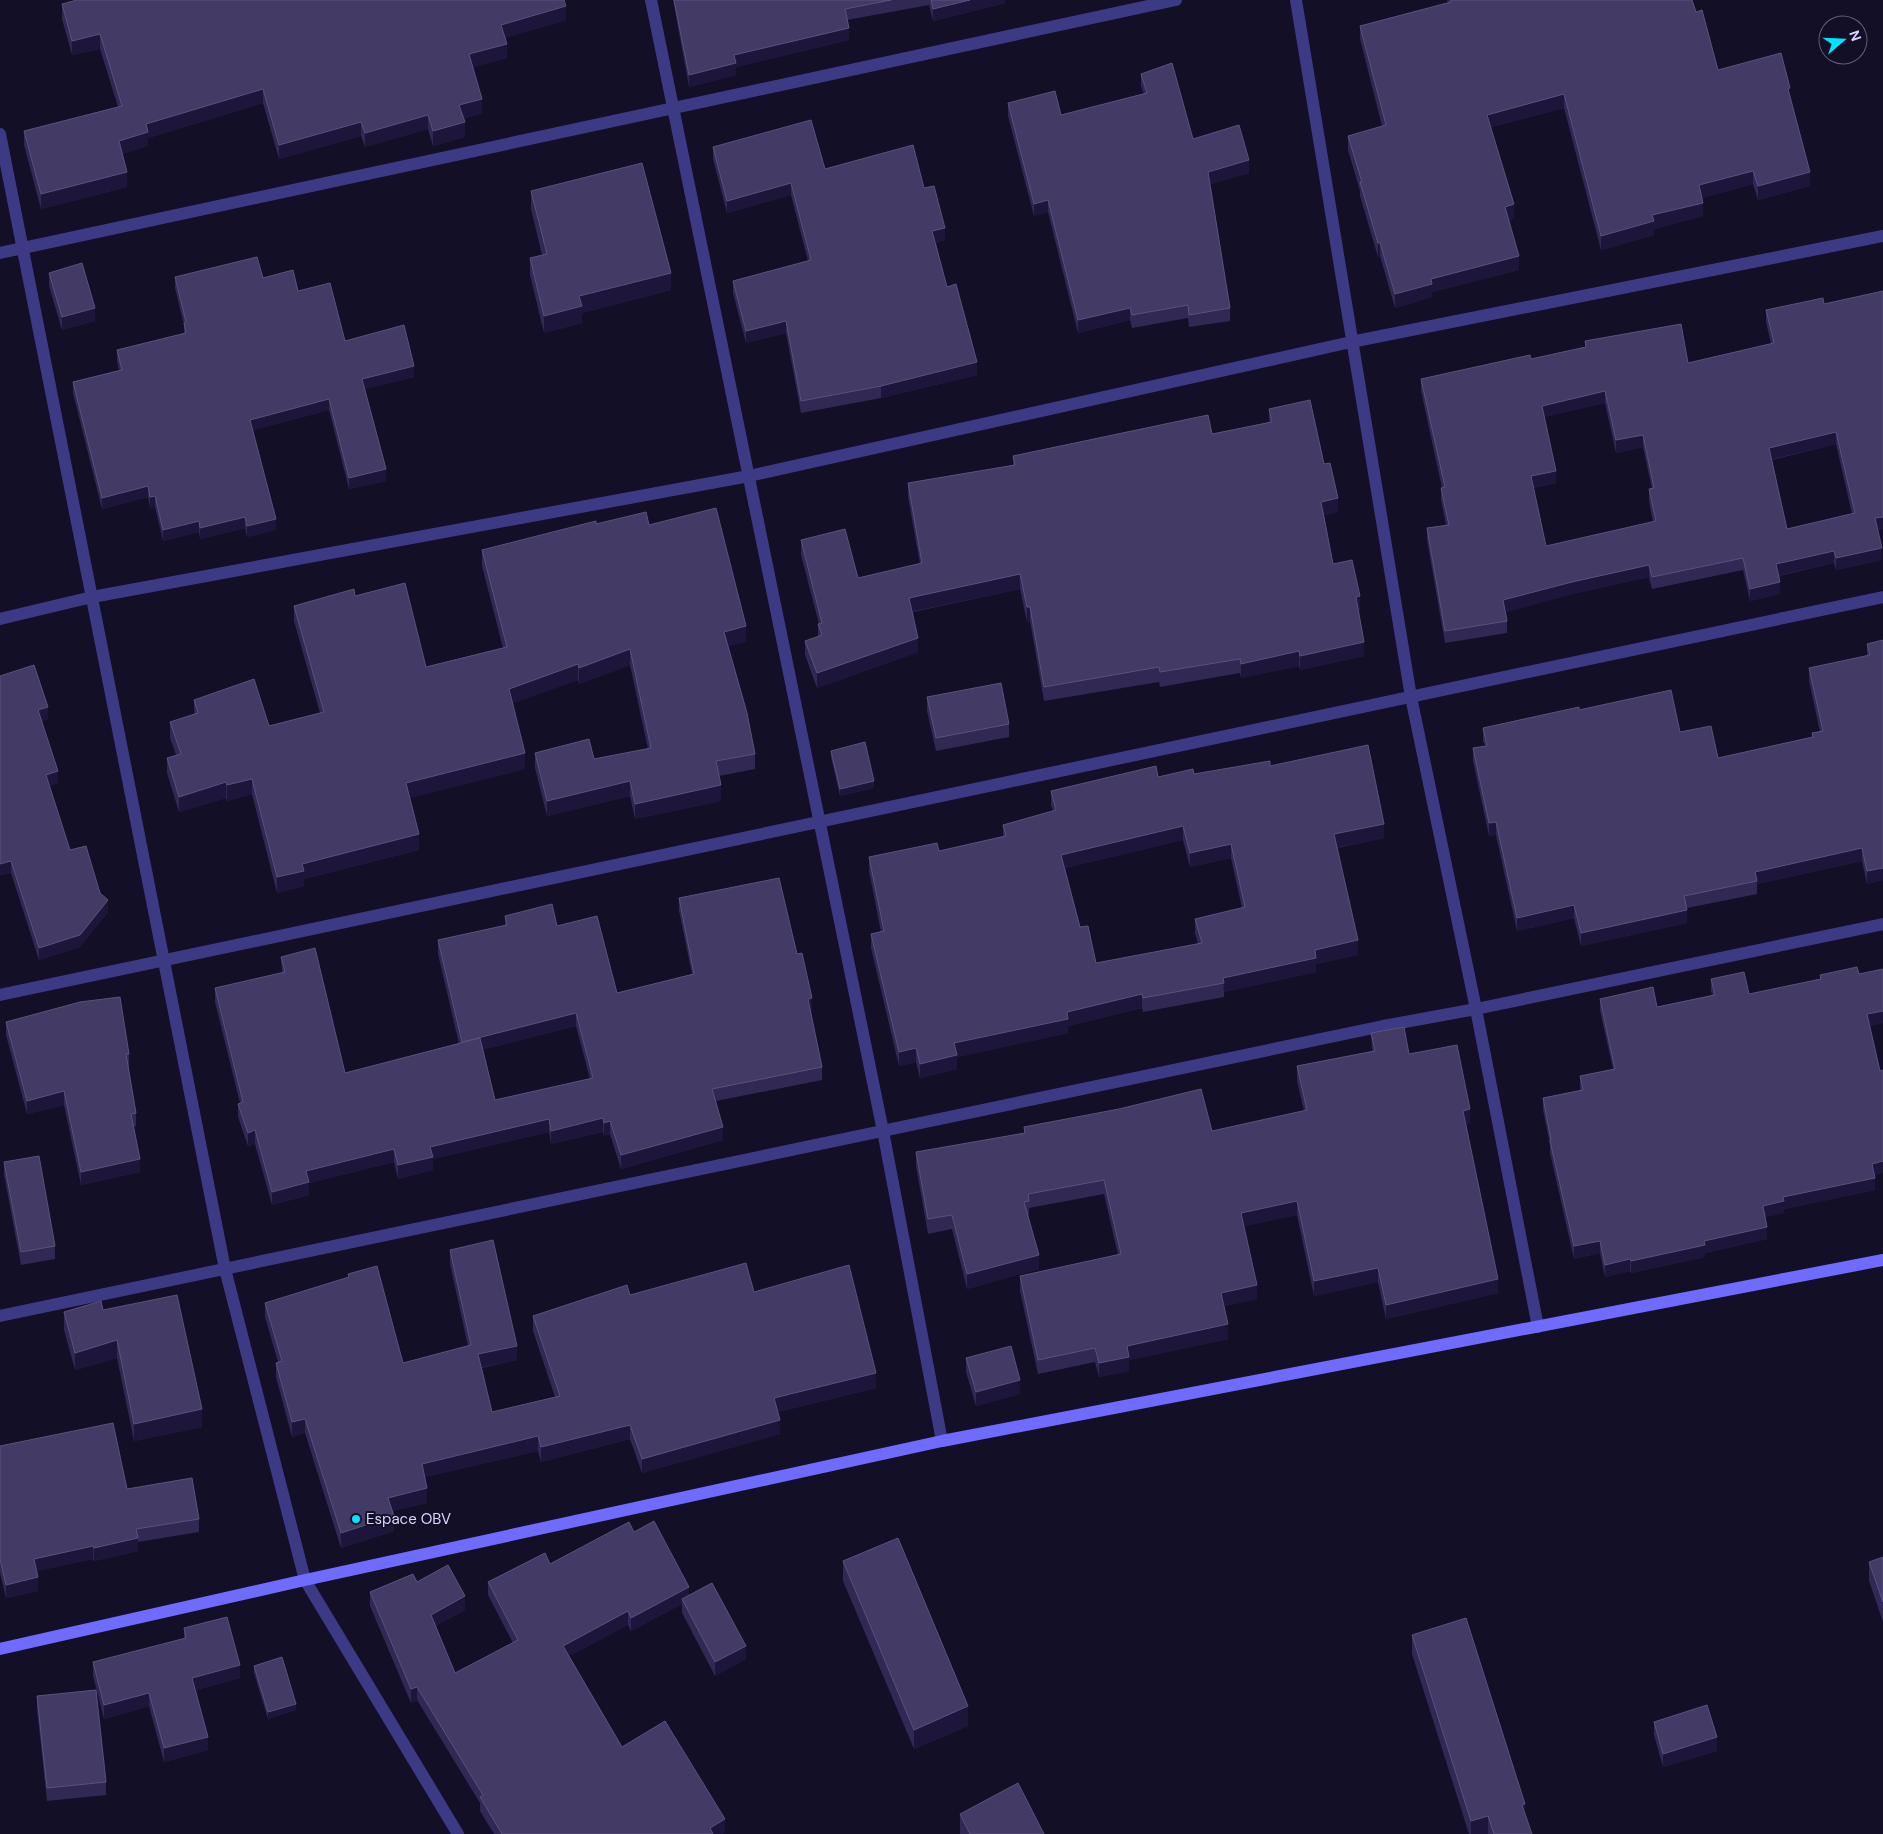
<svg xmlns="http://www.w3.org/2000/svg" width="1883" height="1834" font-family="'DM Sans',sans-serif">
  <rect width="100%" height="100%" fill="#130f26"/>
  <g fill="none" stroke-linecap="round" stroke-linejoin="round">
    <path stroke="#3d3a85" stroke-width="12" d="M651,0l232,1131 59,310
      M1296,0l115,697 65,312 62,318
      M0,134l225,1135 80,311 153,254
      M0,253l1176,-253
      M0,619l92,-22 657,-121 602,-134 532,-106
      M0,995l1883,-398
      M0,1316l1383,-290 93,-17 407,-85"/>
    <path stroke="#6f6bff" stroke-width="12" d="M0,1649l305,-69 637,-139 941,-181"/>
  </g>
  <path fill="#312854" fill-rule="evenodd" d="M673,0h332v3l-72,18 -4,-16 -82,15 2,20 -113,27v8l-47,12z
    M1447,0h245l4,12 22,58 72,26 20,90 -52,14 -5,-16 -51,14 1,18 -49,13v6l-53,15 -37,-142 -73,19 23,91 -5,2 10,50 -87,22v5l-37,11 -15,-52 -2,1 -18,-61v-5l-12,-41v-14l34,-10 -22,-87v-13l88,-23z
    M62,4l504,16 -61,18 2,20 -34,9 9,46 -19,6 2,18 -32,9 -5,-17 -63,18 -4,-11 -82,23 -16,-56 -115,35v8l-26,8 5,33 -86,22 -17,-64v-14l94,-24 -18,-58 -28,6 -10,-36z
    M1141,74l52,65 56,34 -39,11 20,124v13l-41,6 -1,-9 -56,10 -2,-8 -52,13 -30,-121 -14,4 -26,-100v-13l53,12 83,-21 -3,-8z
    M713,147l211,41 21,52 -9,3 11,44 30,88 -96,23 -80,15 -15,-80 -40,10 -13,-50v-12l75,-20 -17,-66 -64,18 -14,-54z
    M531,191l140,99 -89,23v10l-38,10 -14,-58v-17l12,-3 -11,-46z
    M49,273l46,48 -33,9 -13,-44z
    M175,277l88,1 35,13 47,50 69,36 -49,12 21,92 -37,8 -20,-79 -76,20 23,100 -29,7 -2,-9 -45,11 -1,-7 -36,9 -8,-34 -5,1 -2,-11 -46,12 -29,-116v-11l46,-12 -2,-9v-11l67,-17v-8l-9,-37z
    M1883,291v238l-5,1 4,30 -46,10 -2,-7 -55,13 1,18 -30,7 -7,-31 -91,19 -3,-12 -77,17 -66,18 1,9v12l-62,10 -18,-103v-12l19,-3 -5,-25v-12h1l-21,-97v-12l110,-20 54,-12v-6l103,22 83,-19 -5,-22v-12l58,-6zM1605,403l11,50 27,-6 9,42h-3v12l4,21 -107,24 -13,-58 23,-5 -12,-66zM1836,444l16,70 -65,15 -15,-69z
    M1269,409l55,55 14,48 -14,3 9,49 27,47h-2l6,45 -64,14 -1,-4 -58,12 -1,-5 -80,14 -1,-5 -115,19 -14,-80 -3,1 -7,-33 -107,23 5,40 -101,36 -12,-33v-14l13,-4v-13h1l-18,-69v-15l57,38 62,-14 -12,-67v-14l105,-18v-9l199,-22 57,-12z
    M596,524l53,1 97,117 -18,4 27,108v15l-36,7 2,25 -86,18 -5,-23 -83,20 -12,-48v-15l59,6 54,-10 -18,-84 -51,19 -1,-4 -66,23 13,66 -116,29 10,52 -115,29v7l-27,7 -25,-99 -25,7 -1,-3 -47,14 -12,-39v-15l9,-3 -6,-17v-16l24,-7v-15l75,26 51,-13 -26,-92v-15l61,-10 71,71 77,-19 -21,-82v-16z
    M1883,640v240l-16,4 -5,-23 -105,23v10l-70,14v15l-106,23 -7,-28 -57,13 -21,-96 -7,1 -16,-75v-13l12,-2 -2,-5v-13l96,-18 101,22 38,26 94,-21v-4l8,-1 -11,-51v-13l58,-12v-12z
    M0,676l48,43 -6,2 16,62 -9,3 21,64 30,43 8,19 -28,35 -41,13 -28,-87 -11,2z
    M927,697l82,27v13l-73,14 -9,-40z
    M831,751l43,37 -34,8 -9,-39z
    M1270,766l114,72 -47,10 21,107 -42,9v8l-92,20v5l-81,15 -1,-4 -74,18v7l-111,24v12l-37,9 -4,-16 -17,4 -28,-118v-14l10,-2 -12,-61v-14l70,-6 64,-15v-11l50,-14 -2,-6v-14l107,-14 36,-3zM1183,840l7,27 41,-9 11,50 -47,11v14l3,11 -102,19 -16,-36 -15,-59z
    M679,898l118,56 15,57 -2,1 12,55v13l-106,21 7,39 -102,29 -11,-35 -6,2 -1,-4 -52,12 -2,-12 -116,27v11l-35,9 -4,-17 -85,21v12l-37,10 -17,-61 -7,2 -10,-29v-13l2,-1 -25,-101v-14l67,-15 -1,-16 64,116 114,-29 -21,-90v-14l67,-15v-9l52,10 60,67 75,-19 -13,-63zM576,1026l14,53 -95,21 -13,-50z
    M1883,969v54l-13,3 10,45 3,-1v103l-9,2 1,15 -91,19v4l-19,4 2,22 -62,14v4l-74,16 -1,-2 -25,6 -5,-24 -26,6 -24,-106v-8l-7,-35v-12l37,-8v-14l33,-7 -13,-58v-12l57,8 55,-12 -1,-4v-12l38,15 71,-15v-4l39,-1z
    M6,1022l123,32v13h-1l8,46v13l-3,1 7,45 -59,13 -17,-80 -37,9 -21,-79z
    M1371,1033l38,21 61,69 -4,1 32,169 -112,26 -8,-37 -64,14 -17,-81 -53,11 13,73 -33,7 4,33 -99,21v11l-30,6 -4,-15 -57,12 -18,-83v-15l98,-21 -14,-61 -75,14v7h-1l11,54 -72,20 -15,-60 -24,5 -12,-68v-14l108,-19v-6l188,4 92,-20 -7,-30v-15l75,-15z
    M4,1162l51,84v13l-34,6 -17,-90z
    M450,1250l67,110 -35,8 10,44 63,-15 -22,-66v-15l97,-21 124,-3 122,96 -98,24 2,22 -138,39 -12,-34 -89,23 -3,-11 -113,26 2,26 -35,8 2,20 -53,17 -36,-115 -13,4 -16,-60v-14l2,-1 -13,-45v-14l83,-25v-4l55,89 65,-17 -18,-82z
    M103,1310l99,117 -68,14 -17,-83 -42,12 -11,-40v-18z
    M966,1358l54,36 -44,12 -10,-34z
    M0,1446l127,43 72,30v13l-61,10v9l-44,10 -1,-2 -56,12 1,20 -32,7 -6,-25z
    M634,1532l55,64 57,63 -31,17 -33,-63v-9l-51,27 -3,-6 -59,31 53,91 103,85 -3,2h-228l-14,-23v-8l-63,-103 -6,3 -41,-97v-14l47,-10 48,28 -30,16 20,47 58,-30 -25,-48v-13l62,-18z
    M1883,1557v65l-14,-41v-19z
    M843,1561l125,165 -54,23 -71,-168z
    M184,1628l56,50 -44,12 12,60 -44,12 -15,-56 -45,13 -11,-43v-14l91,-23z
    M1412,1635l113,179 7,20h-63l-57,-180z
    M254,1666l42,44 -28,9 -14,-46z
    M37,1696l69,86v13l-59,6 -10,-92z
    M1654,1722l63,29 -54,16 -9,-32z
    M960,1814l84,20h-84z"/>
  <path fill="#1d163a" d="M970,0h35v3l-72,18v-12z
    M566,6v14l-65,19v-14z
    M849,28v12l-113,27v8l-47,12v-12l45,-20z
    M100,34v15l-28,6v-14z
    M507,44v14l-38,11v-15z
    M263,89v14l-115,35v8l-29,9v-14l27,-17z
    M1564,94v14l-77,20v-13z
    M482,99v14l-23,7v-15z
    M428,115v14l-63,18v-14z
    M361,122v14l-82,23v-14z
    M465,122v15l-32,9v-15z
    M1249,160v13l-41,12v-13z
    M1753,171v13l-54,15v-14z
    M127,172v15l-86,22v-15z
    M1810,172v14l-52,14v-14z
    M791,183v12l-64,18v-12z
    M1048,200v12l-14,4v-12z
    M1703,203v13l-49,13v6l-53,15v-14l51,-21z
    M1514,204v14l-9,2v-13z
    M945,228v12l-13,4v-13z
    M1378,243h2v13l-2,1z
    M1519,256v14l-87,22v5l-37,11v-14l36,-15z
    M671,273v17l-89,23v10l-38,10v-17l35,-20z
    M95,308v13l-33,9v-13z
    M1130,308v12l-52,13v-13z
    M786,321v12l-40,10v-12z
    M977,362v13l-96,23v-12z
    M414,366v11l-52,13v-11z
    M1605,391v12l-63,15v-12z
    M329,399v11l-79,21v-11z
    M1836,432v12l-67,16v-12z
    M1643,435v12l-27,6v-13z
    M386,469v12l-37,8v-11z
    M1556,471v12l-25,5v-12z
    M148,486v11l-46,12v-11z
    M155,496v11l-5,1v-11z
    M1338,498v14l-17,4v-14z
    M245,517v11l-45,11v-11z
    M1883,517v12l-8,1v-12z
    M276,519v11l-29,7v-11z
    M199,521v11l-36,9v-11z
    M1882,548v12l-46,10v-12z
    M1834,551v12l-58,13v-12z
    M1649,565v12l-77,17 -69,19v-13l69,-18z
    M1020,574v15l-111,23v-14z
    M1780,582v12l-30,7v-12z
    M1360,596v15h-4v-14z
    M1027,607h3v14l-3,1z
    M746,626v16l-22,5v-15z
    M918,638v14l-101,36v-15z
    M1364,642v14l-64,14v-14z
    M630,649v16l-51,19v-16z
    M1299,651v15l-58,12v-14z
    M578,664v16l-69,25v-16z
    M48,707v12l-10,3v-12z
    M525,753v16l-119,30v-16z
    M58,771v12l-12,4v-12z
    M252,779v15l-25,7v-16z
    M630,781v15l-83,20v-15z
    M874,781v7l-34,8v-7z
    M226,782v16l-47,14v-15z
    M721,785v16l-86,18v-15z
    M1496,822v13l-7,1v-13z
    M1384,824v14l-50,10v-14z
    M1183,826v14l-122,29v-14z
    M419,834v16l-115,29v7l-27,7v-16l25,-13z
    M1231,844v14l-41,9v-14z
    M1862,848v13l-105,23 -2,-12z
    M11,861v12l-11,2v-11z
    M1883,868v12l-16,4v-13z
    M108,900v12l-28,35 -41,13v-12z
    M1574,905v13l-57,13v-13z
    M1687,910v13l-106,23v-13z
    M1358,940v15l-42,9v8l-92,20 -1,-14 92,-28z
    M1142,994v14l-74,18v7l-111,24v12l-37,9v-14l34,-21 113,-31z
    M812,998v13l-4,1v-13z
    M1883,1011v12l-16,4v-13z
    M576,1013v13l-114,29v-13z
    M916,1048v14l-17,4v-14z
    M64,1091v14l-37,9v-13z
    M1470,1109v14l-7,2v-14z
    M603,1118v14l-52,12v-13z
    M549,1119v13l-116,27v11l-35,9v-14l32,-18z
    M610,1121v13l-6,2v-13z
    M723,1127v13l-102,29v-14z
    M255,1130v14l-7,2v-13z
    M394,1149v13l-85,21v12l-37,10v-13l34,-21z
    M140,1159v13l-59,13v-13z
    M1883,1161v12l-11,3v-12z
    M1875,1178v12l-91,19v4l-21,5v-12l20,-9z
    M1297,1201v14l-56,12v-14z
    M1767,1227v12l-62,14v4l-74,16v-12l73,-20z
    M1600,1241v12l-26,6v-13z
    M1039,1255v14l-72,20v-15z
    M1630,1259v12l-25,6v-12z
    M1378,1268v14l-64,14v-15z
    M1498,1279v14l-112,26v-14z
    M1257,1285v14l-36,8v-14z
    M1228,1324v15l-99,21v11l-30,6v-14l28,-17z
    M117,1340v18l-42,12v-17z
    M517,1346v14l-39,8v-14z
    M876,1373v15l-102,25v-15z
    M1020,1380v14l-44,12v-14z
    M202,1409v18l-68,14v-17z
    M305,1419v14l-13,4v-15z
    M780,1420v14l-138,39v-14z
    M630,1425v14l-89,23v-15z
    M538,1436v15l-116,27v-14z
    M427,1488v15l-39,9v-14z
    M394,1516v15l-53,17v-15z
    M138,1538v13l-44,10v-13z
    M93,1546v13l-59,13v-13z
    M38,1577v14l-32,7v-13z
    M689,1587v13l-7,-1v5l-51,27v-13z
    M465,1596v14l-34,18v-13z
    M628,1611v14l-65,34v-13z
    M746,1646v13l-31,17v-14z
    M240,1665v13l-48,13v-13z
    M417,1687v13l-6,3v-14z
    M149,1693v13l-45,13v-14z
    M296,1704v6l-28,9v-7z
    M968,1706v20l-54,23v-19z
    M208,1737v13l-44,12v-14z
    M1717,1737v14l-54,16v-13z
    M1525,1804v19l-3,-18z
    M1488,1816v18h-17v-13z
    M725,1819v13l-3,2h-12v-6z"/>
  <path fill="#433a66" stroke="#5a527e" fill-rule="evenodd" d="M77,0h487l2,6 -65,19 6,19 -38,10 13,45 -23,6 6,17 -32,9 -5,-16 -63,18 -4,-11 -82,23 -16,-56 -117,35 2,8 -29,9 8,31 -86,22 -17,-63 98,-25 -22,-72 -28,7 -10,-37z
    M674,0h217l-46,9 4,19 -115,27 2,8 -47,12z
    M931,0h39l-37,9z
    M1451,0h241l4,12 6,-2 16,60 63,-17 9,35 -2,1 22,83 -52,14 -5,-15 -54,14 4,18 -51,12 2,6 -53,15 -37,-142 -77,21 27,89 -9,3 14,49 -88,23 1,5 -37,10 -15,-51h-2l-18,-61h2l-14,-46 38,-11 -26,-99 91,-24z
    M1172,63l21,76 46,-14 10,35 -41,12 22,136 -41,7 -1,-10 -56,10 -2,-7 -52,12 -30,-120 -14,4 -26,-101 47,-12 6,24 86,-22 -6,-19z
    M811,120l14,49 88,-24 11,43 10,-2 11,42 -13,3 15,56 9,-3 21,78 -96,24 -80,15 -15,-80 -40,10 -13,-50 78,-21 -20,-77 -64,18 -14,-54z
    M642,163l29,110 -92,23 3,10 -38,10 -14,-58 17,-4 -16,-63z
    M257,257l6,21 30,-8 5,21 32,-8 15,58 59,-16 10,41 -52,13 24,90 -37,9 -20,-79 -79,21 26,99 -29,7 -2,-9 -45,11 -1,-7 -36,9 -8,-34 -5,1 -2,-11 -46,12 -29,-116 49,-12 -5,-20 69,-17 -2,-10 2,-1 -11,-45z
    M82,263l13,45 -33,9 -13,-44z
    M1883,291v226l-8,1 7,30 -46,10 -2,-7 -58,13 4,18 -30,7 -7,-31 -91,19 -3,-12 -77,17 -69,18 4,21 -62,10 -18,-103 22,-3 -8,-37 4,-1 -24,-108 109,-24 1,4 55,-12 -1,-6 96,-17 7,39 86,-20 -8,-33 57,-12 1,6zM1605,391l11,49 27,-5 11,53 -5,1 7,32 -110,25 -15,-70 25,-5 -14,-65zM1836,432l19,81 -68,16 -18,-81z
    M1310,400l14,64 6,-1 8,35 -17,4 12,62 19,-4 8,36 -4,1 8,45 -64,14 -1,-5 -58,13 -1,-5 -80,13 -1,-5 -115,20 -14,-80h-3l-7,-33 -111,24 9,40 -101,35 -12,-32 17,-6 -4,-11 4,-1 -21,-83 44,-11 13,49 64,-15 -14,-80 107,-18 -2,-9 195,-41 4,19 60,-12 -3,-13z
    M716,508l30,118 -22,6 23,81 8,41 -39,7 5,24 -86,19 -5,-23 -83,20 -12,-48 54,-14 5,20 57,-11 -21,-99 -51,19 -1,-4 -69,25 16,64 -119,30 13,51 -117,30 2,7 -27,6 -25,-98 -25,6 -1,-3 -47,15 -12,-39 14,-4 -11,-32 28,-9 -4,-13 60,-21 15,47 55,-14 -30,-106 60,-17 1,7 50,-13 21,84 81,-20 -25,-97 114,-29v3l50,-12 3,13z
    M1883,640v228l-16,3 -5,-23 -107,24 2,9 -73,15 3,14 -106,23 -7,-28 -57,13 -21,-96 -7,1 -16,-75 14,-2 -4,-18 96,-21v3l92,-20 9,42 31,-6 7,32 95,-21 -1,-4 11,-2 -14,-63 61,-13 -3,-11z
    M34,665l14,42 -10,3 20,61 -12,4 24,75 16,-4 14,47 8,7 -28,35 -41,13 -28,-87 -11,3v-188z
    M1001,683l8,41 -73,14 -9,-41z
    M865,742l9,39 -34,8 -9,-38z
    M1368,745l16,79 -50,10 24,106 -43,10 1,8 -93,20 1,5 -81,15 -1,-4 -75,18 1,7 -114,24 3,12 -37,9 -4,-16 -17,4 -28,-118 13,-3 -15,-74 68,-14 2,8 67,-15 -3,-11 53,-15 -5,-19 105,-25 2,11 35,-8 1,5 76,-13v5zM1183,826l7,27 41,-9 14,63 -50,12 7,24 -106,20 -8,-37 -8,1 -19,-72z
    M779,878l18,76 5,-1 10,45 -4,1 14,68 -110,22 11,38 -102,28 -11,-34 -6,2 -1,-5 -52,13 -2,-12 -119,28 3,10 -35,8 -4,-16 -88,22 3,11 -37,10 -17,-62 -7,3 -10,-29 5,-2 -28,-114 70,-16 -4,-15 34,-9 30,125 135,-35 15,62 98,-22 -17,-65 -114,29 -24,-102 69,-15 -2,-9 47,-12 5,22 40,-10 20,77 77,-19 -15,-76z
    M1857,967l2,7 24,-5v42l-16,3 13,57 3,-1v91l-11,3 3,14 -92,19 1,4 -21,5 4,21 -63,14 1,4 -74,16 -1,-2 -25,6 -5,-24 -26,5 -24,-105 1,-1 -8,-42 40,-8 -3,-14 35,-7 -15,-70 53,-12 4,20 58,-12 -4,-16 33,-7 5,22 72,-15 -1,-4z
    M120,997l9,57h-3l10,59 -5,1 9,45 -59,13 -17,-81 -37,10 -21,-79 74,-20z
    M1404,1027l5,27 48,-9 13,64 -7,2 35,168 -112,26 -8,-37 -64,13 -17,-80 -56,12 16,72 -36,8 7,31 -101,22 2,11 -30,6 -4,-15 -57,12 -18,-84 101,-22 -17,-74 -76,14 1,7 -5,1 15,53 -72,19 -15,-59 -24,4 -12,-67 109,-19 -1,-6 95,-18 82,-20 11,42 95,-21 -10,-44 78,-15 -4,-18z
    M39,1156l16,90 -34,6 -17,-90z
    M493,1240l24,106 -39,8 14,58 68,-16 -27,-80 94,-31 3,10 116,-32 8,29 95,-27 27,108 -102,25 6,22 -138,39 -12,-34 -89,22 -3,-11 -116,28 5,24 -39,10 6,18 -53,17 -36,-114 -13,3 -16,-59 6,-2 -17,-58 84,-26 -1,-3 29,-8 26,97 68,-18 -21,-95z
    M177,1295l25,114 -68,15 -17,-84 -42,13 -11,-41 37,-11 2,9z
    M1011,1346l9,34 -44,12 -10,-34z
    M113,1423l14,66 65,-11 7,41 -63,10 2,9 -44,10 -1,-2 -59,13 4,18 -32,8 -6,-26v-113z
    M654,1521l35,66 -58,31 -3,-7 -65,35 59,101 43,-26 60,98 -15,9 3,6h-211l-22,-37 3,-2 -66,-108 -6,2 -41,-97 43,-18 4,8 31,-17 17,31 -34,19 24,58 63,-33 -30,-58 57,-29 5,11 79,-42 5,10z
    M898,1538l70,168 -54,24 -71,-169z
    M1883,1557v45l-14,-40z
    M712,1583l34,63 -31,16 -33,-63z
    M227,1617l13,48 -48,13 16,59 -44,11 -15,-55 -45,12 -11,-43 93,-24 -2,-10z
    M1466,1618l59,186 -3,1 10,29h-38l-6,-18 -17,5 -59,-186z
    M282,1657l14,47 -28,8 -14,-46z
    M96,1690l10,92 -59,6 -10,-92z
    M1707,1705l10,32 -54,17 -9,-32z
    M1018,1783l26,51h-74l-10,-20z"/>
  <circle fill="#00e5ff" stroke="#130f26" stroke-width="2" cx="356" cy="1519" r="5"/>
  <g text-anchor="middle" stroke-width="4" stroke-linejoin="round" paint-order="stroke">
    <g font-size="15" fill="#d9d4ff" stroke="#130f26" text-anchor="start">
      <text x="366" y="1524">Espace OBV</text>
    </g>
  </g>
  <g transform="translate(1843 40) rotate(71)"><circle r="24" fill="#130f26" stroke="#625e7d"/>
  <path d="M0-4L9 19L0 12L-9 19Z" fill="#00e5ff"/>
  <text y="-8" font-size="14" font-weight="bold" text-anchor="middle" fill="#d9d4ff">N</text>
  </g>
</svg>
